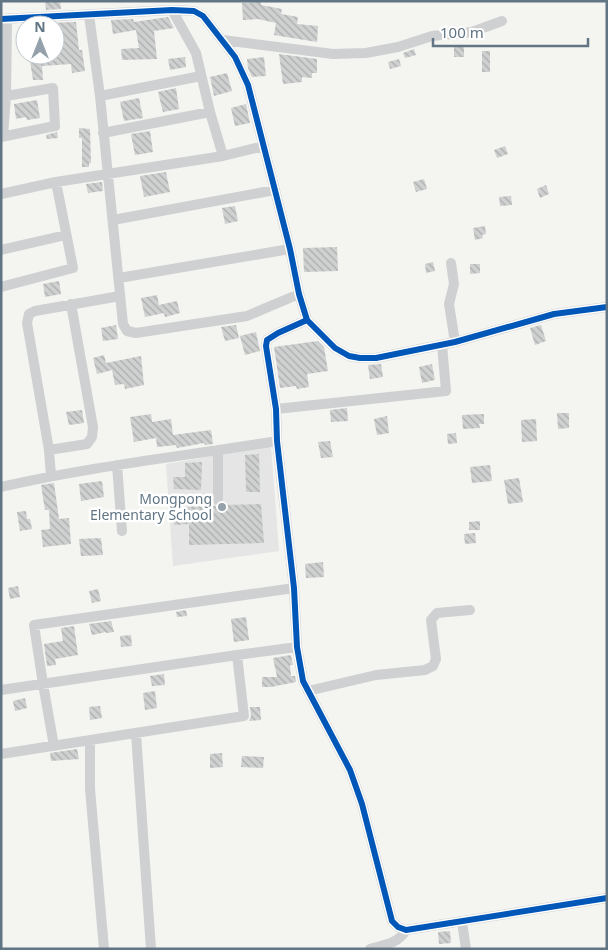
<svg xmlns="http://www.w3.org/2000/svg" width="608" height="950" font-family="'Noto Sans',sans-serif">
  <defs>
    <pattern id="building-back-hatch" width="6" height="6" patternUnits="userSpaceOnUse" patternTransform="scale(1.25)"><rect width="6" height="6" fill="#cfd0d0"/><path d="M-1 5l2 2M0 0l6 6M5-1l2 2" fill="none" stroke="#abadae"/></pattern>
  </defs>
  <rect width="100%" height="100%" fill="#f4f4f1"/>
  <path fill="#e4e5e4" d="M271,446l8,105 -106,15 -7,-102z"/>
  <path fill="url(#building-back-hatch)" d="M45,1h15l1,8 -15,1z
    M261,2v3l21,4 -1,5 17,3 -1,7 21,2 -1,16 -43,-7 2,-12 -18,-4 -15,1 -1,-17z
    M168,17l6,11 -20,3 3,28 -35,1 -1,-11 18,-1 -3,-18 -23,4 -2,-14 22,-1 1,3z
    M76,22l3,28h3l3,21 -13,2 -1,-9 -29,2 1,14h-10l-4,-25h26v-30h-7v-2z
    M454,46h10v11h-10z
    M414,49l2,6 -11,3 -2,-5z
    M482,51h8v21h-8z
    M279,54l38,5v14h-5v5l-10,-1v5l-19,2z
    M185,57l1,10 -16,3 -2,-11z
    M264,57l2,19 -14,1 -4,-9 -1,-9z
    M399,59l2,7 -11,3 -2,-7z
    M227,73l5,18 -18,5 -4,-19z
    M176,88l3,21 -16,3 -5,-20z
    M139,98l4,20 -19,3 -4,-19z
    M37,100l3,18 -13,2 -1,-3 -10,2 -2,-15z
    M246,104l4,19 -15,3 -4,-18z
    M79,128l11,1 1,34h-2v4h-7v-29h-3z
    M150,131l3,21 -18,3 -4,-21z
    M57,132l1,6 -11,1 -1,-4z
    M505,146l3,8 -11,4 -3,-8z
    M166,172l4,20 -26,5 -4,-21z
    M424,179l3,10 -11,3 -3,-10z
    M102,182l1,9 -15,2 -2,-9z
    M546,185l3,9 -9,4 -3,-9z
    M511,196l1,9 -12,1 -1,-9z
    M235,206l3,15 -13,3 -3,-16z
    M485,226l1,8 -4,1 1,3 -8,2 -2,-12z
    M337,247l1,24 -34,1 -1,-24z
    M433,262l2,9 -9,2 -1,-9z
    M470,264h10v9l-10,1z
    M59,281l2,13 -16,3 -2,-13z
    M157,295l2,10 18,-4 3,12 -15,4 -1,-4 -19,4 -4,-19z
    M116,325l2,14 -15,2 -2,-13z
    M236,325l3,13 -14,3 -4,-14z
    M541,325l5,16 -11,4 -5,-17z
    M256,332l4,19 -15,4 -5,-19z
    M318,341l6,6 4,24 -21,3 2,13 -12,2 -1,-3 -16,2 -6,-41z
    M104,355l2,8 35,-7 3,29 -19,4 -1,-5 -9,1 -3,-15 -15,4 -4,-16z
    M381,364l2,13 -13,2 -2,-14z
    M432,364l3,16 -13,3 -3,-16z
    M347,408l1,13 -17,1 -1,-12z
    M82,410l2,13 -15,2 -3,-13z
    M557,413h12v15l-11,1z
    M151,414l1,8 19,-3 2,16 38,-5 2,14 -8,1 -1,-2 -27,5 -1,-3 -19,2 -1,-9 -22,4 -4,-25z
    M484,414v10h-5l1,4 -17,1 -1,-14z
    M387,416l2,17 -12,2 -3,-16z
    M536,419l1,22 -15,1 -1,-22z
    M456,433l1,10 -9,1 -1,-10z
    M330,441l3,16 -12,1 -3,-16z
    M259,454l1,38h-14l-1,-37z
    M202,462l-1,28 -27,-1 -1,-12h12v-14z
    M490,465l2,16 -20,2 -2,-16z
    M519,478l4,24 -15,2 -4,-24z
    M102,481l2,16 -23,4 -2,-17z
    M54,483l5,36 10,-1 2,26 -28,3 -2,-17 9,-1 -1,-19h-4l-4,-25z
    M261,504l3,39 -75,2v-21l-15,1v-18l40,-1 4,1 4,-2z
    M26,511l1,8h3l2,10 -12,2 -3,-19z
    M480,521v9h-11v-8z
    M475,533l1,10 -11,1 -1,-10z
    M101,538l2,17 -22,1 -2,-17z
    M323,562l1,15 -18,1 -1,-14z
    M18,586l2,11 -10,2 -2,-11z
    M98,589l3,12 -9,2 -3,-12z
    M186,610l1,6 -10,1 -1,-5z
    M246,617l3,23 -15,2 -3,-23z
    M111,621l3,11 -8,1v-1l-14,3 -3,-11z
    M74,626l4,29 -23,4 1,6 -9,1 -3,-22 19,-3 -2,-13z
    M131,635l1,11 -11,1 -1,-11z
    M291,655l2,10h-3l1,11h4l1,6 -25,5h-9v-10h15l-4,-19z
    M164,674l1,11 -13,1 -2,-10z
    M155,691l2,17 -12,2 -2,-17z
    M25,698l2,10 -12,3 -2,-10z
    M100,706l2,12 -12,2 -1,-13z
    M250,707h10l1,13 -12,1 2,-5z
    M77,749l2,10 -28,2 -1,-8z
    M222,753l1,14 -13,1v-14z
    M242,756l22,1 -1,11 -22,-1z
    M450,931l1,12 -12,1 -1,-12z"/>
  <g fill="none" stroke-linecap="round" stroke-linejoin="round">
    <path stroke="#cfd0d1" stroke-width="10" d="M172,10l24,43 14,59 13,44
      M89,15l11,81 23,228 4,7 9,2 111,-17 52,-22
      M1,19l171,-9 22,1 9,5 32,41 13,28 42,164 9,45 8,26 28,28 14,8 11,2h16l79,-16 99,-28 53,-7
      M223,40l110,14 33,-1 32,-6 34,-11 40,-4 30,-11
      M100,96l101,-20
      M103,133l107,-21
      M1,137l54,-11 -2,-38 -47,8
      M3,137l3,-41 1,-76
      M1,194l55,-12 167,-26 41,-10
      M113,220l162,-30
      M1,250l65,-15
      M451,263l3,21 -5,20 6,38
      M119,278l171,-29
      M1,287l72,-19 -17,-86
      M307,320l-29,13 -11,7 -1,6 10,63 1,32 17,147 3,59 6,34 47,89 12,34 30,117 6,6 8,3 201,-32
      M276,409l170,-18 -4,-46
      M49,450l38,-6 5,-7 1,-10 -22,-123
      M218,450v50
      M117,465l5,66
      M51,476l-2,-26 -22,-127 2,-9 6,-3 85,-15
      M1,487c91,-21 184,-31 276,-46
      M1,690l236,-35 60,-8
      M308,691l68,-16 49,-5 8,-4 3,-7 -5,-39 6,-7 33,-3
      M136,734l15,215
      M90,740v49l14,160
      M54,746l-11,-62 -9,-59 260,-37
      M1,754l243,-38 -7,-61
      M462,922l4,27
      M370,949c14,-4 28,-5 36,-19"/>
    <g stroke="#fff" stroke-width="9">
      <path id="cycleway" d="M1,19l171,-9 22,1 9,5 32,41 13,28 42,164 9,45 8,26 28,28 14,8 11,2h16l79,-16 99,-28 53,-7
        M307,320l-29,13 -11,7 -1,6 10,63 1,32 17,147 3,59 6,34 47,89 12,34 30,117 6,6 8,3 201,-32"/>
    </g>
    <use href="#cycleway" stroke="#0057b8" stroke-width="6"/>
  </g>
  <circle fill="#94a1aa" stroke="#fff" stroke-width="2" cx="222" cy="507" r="5"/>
  <g text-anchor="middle" stroke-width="5" stroke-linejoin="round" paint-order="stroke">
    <g font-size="14" fill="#617584" stroke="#fff" text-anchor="end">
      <text x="212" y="504">Mongpong<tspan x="212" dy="16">Elementary School</tspan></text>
    </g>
  </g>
  <rect width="608" height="950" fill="none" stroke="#617584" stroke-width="5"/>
  <g transform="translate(40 40)"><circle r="24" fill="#ffffff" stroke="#c0c8ce"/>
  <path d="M0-4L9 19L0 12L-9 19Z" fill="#94a1aa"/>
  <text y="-8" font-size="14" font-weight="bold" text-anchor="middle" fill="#617584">N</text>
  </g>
  <path d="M433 38v8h155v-8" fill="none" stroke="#617584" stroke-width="2.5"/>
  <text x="440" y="38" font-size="15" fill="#617584" stroke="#ffffff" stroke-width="4" paint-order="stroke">100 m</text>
</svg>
